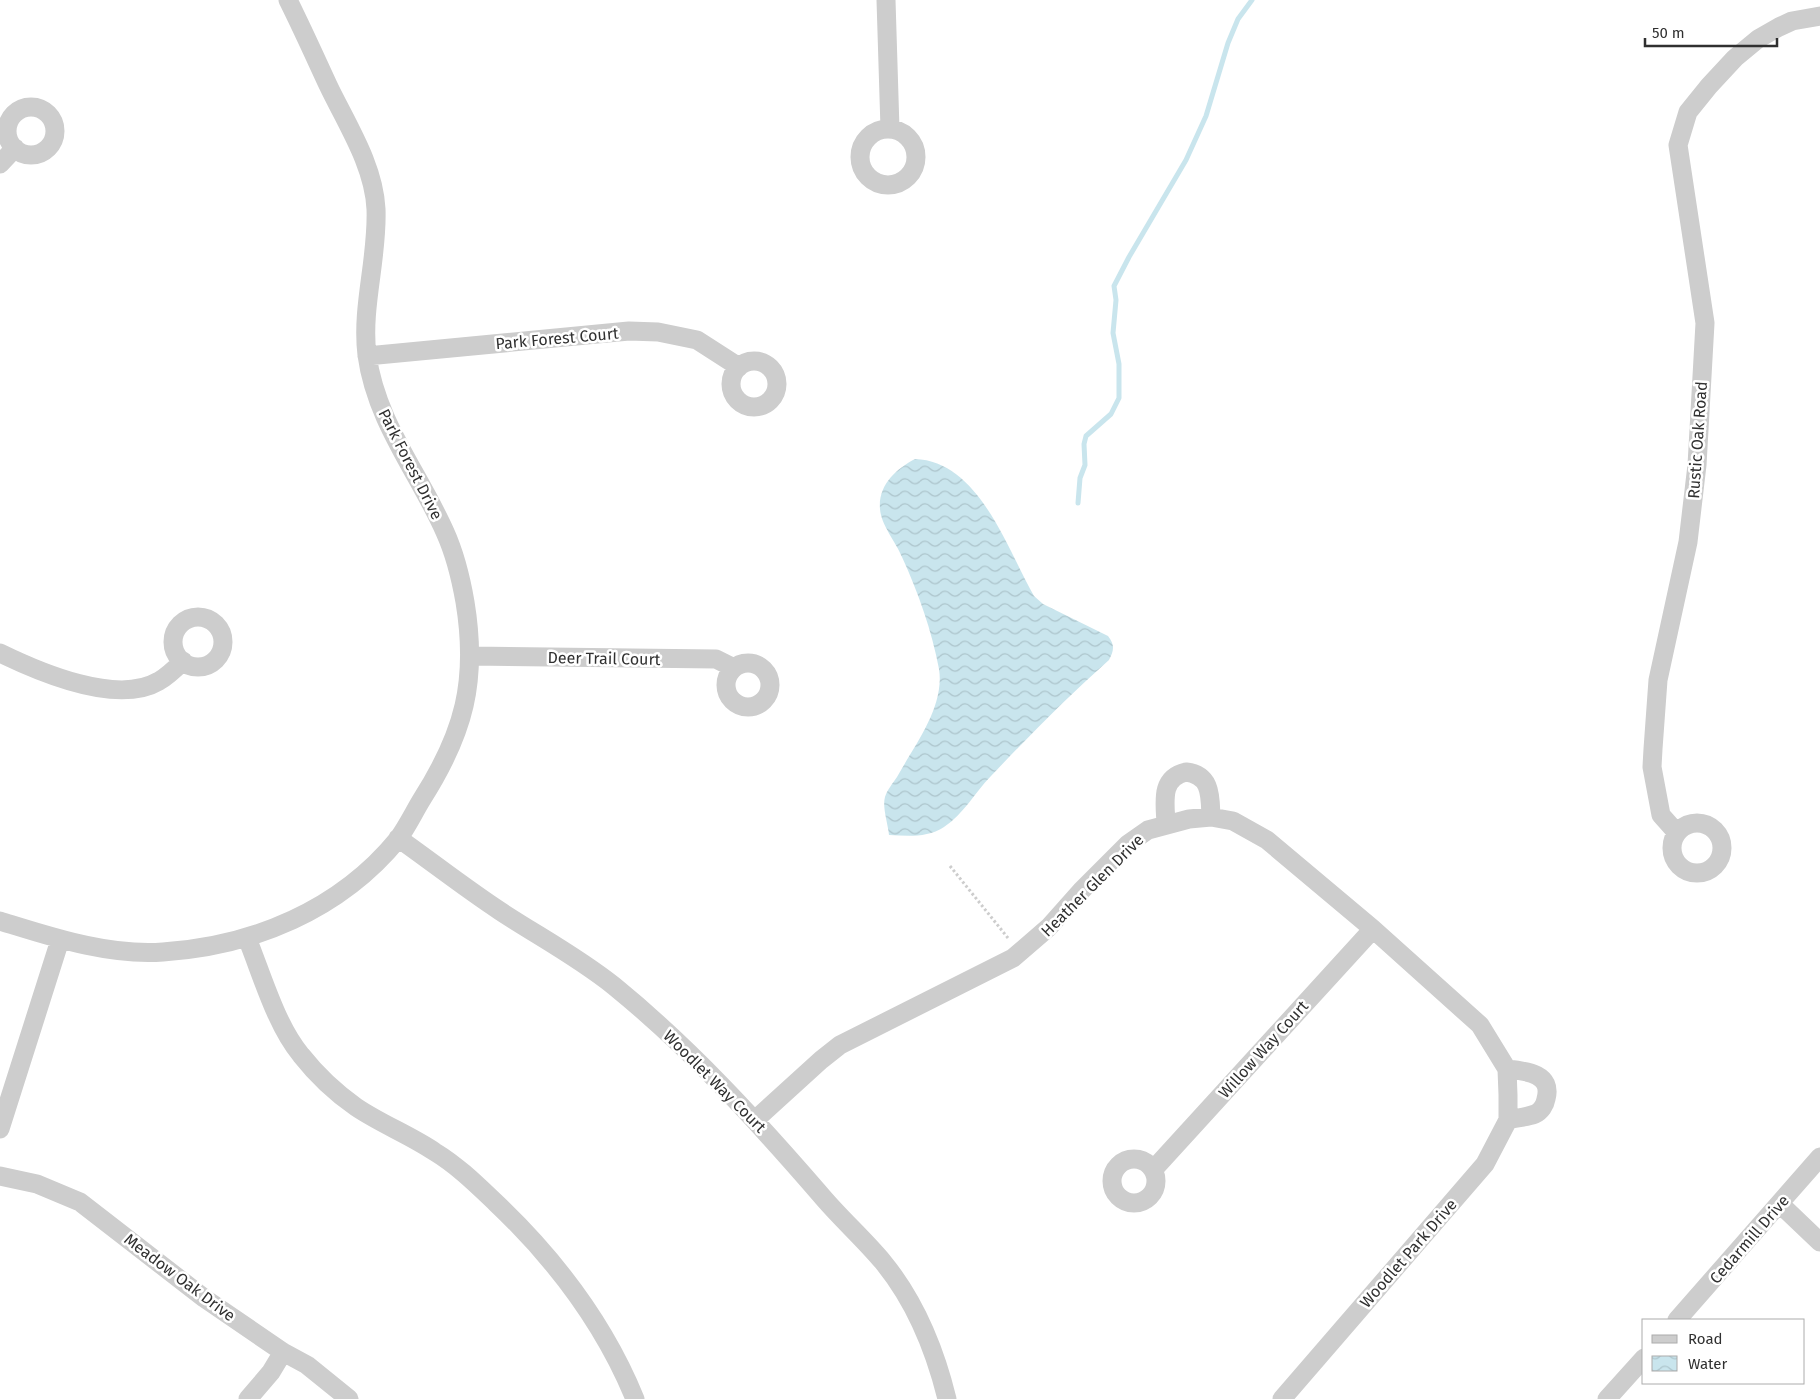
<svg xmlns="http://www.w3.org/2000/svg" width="1820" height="1399" font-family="'Fira Sans',sans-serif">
  <defs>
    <pattern id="water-waves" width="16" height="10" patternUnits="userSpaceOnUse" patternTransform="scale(1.25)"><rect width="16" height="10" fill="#c9e5ed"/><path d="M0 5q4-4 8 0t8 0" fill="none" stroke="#adc5cc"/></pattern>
  </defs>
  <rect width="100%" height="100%" fill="#fff"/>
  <path fill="url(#water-waves)" d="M915,459c64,2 92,90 119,137l9,8 65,32c7,9 6,14 1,24 -42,37 -80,76 -118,116 -16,16 -27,38 -47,51 -17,11 -36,9 -55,8 -1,-11 -7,-28 -4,-38 2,-7 8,-14 12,-20 17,-31 48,-70 42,-108 -7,-38 -21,-77 -37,-112 -6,-15 -21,-32 -22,-48 -2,-24 16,-40 35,-50z"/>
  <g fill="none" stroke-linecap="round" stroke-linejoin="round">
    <path stroke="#c9e5ed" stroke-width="5" d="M1078,503l2,-25 5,-13 -1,-21 2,-8 25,-22 8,-16v-34l-6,-31 3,-33 -2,-14 15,-29 57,-97 20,-44 22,-73 10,-24 14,-19"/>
    <path stroke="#cdcdcd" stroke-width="3" stroke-dasharray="2.5 2.5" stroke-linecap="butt" d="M950,866l58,72"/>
    <path stroke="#cdcdcd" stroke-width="19" d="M886,0l4,129
      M7 131a24 24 0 1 1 48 0a24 24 0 1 1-48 0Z
      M860 157a28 28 0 1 1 56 0a28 28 0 1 1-56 0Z
      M0,164l15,-16
      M367,356l262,-25 29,1 39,8 42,27
      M731 384a23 23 0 1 1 46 0a23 23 0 1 1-46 0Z
      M173 642a25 25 0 1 1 50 0a25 25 0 1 1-50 0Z
      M0,653c39,19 117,53 159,28 9,-5 17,-13 24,-20
      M471,656l245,3 18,9
      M726 685a22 22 0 1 1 44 0a22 22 0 1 1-44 0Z
      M1166,823c-1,-21 -6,-45 20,-51 26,3 24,25 25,45
      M1672 848a25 25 0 1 1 50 0a25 25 0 1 1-50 0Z
      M1677,833l-16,-18 -9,-48 1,-18 5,-69 30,-138 9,-77 8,-142 -27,-178 10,-33 21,-26 26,-28 23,-19 21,-12 13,-6 28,-5
      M398,838c34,24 67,50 102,73 38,25 78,46 114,75 76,62 142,134 206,208 20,24 43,44 63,68 32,39 52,88 64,137
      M0,921c52,16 108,35 163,31 90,-6 177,-42 235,-113 9,-12 16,-27 24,-40 42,-66 56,-118 43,-197 -4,-23 -10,-48 -20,-70 -26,-59 -69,-110 -78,-177 -6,-48 11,-97 9,-146 -2,-44 -30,-86 -48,-124 -13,-28 -26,-57 -40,-85
      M247,938c15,37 29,87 54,117 15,19 35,38 55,52 25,17 54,28 79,45 23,14 42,33 61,51 59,56 108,120 139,196
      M1507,1069c18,2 46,4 39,30 -1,6 -5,12 -11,15 -8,3 -19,4 -27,6
      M755,1120l66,-60 19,-15 173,-87 36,-31 32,-36 47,-47 20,-14 41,-11 22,-2 22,4 34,19 106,89 107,96 27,44 1,26v25l-23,44 -203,235
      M0,1129l60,-189
      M1112 1181a22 22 0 1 1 44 0a22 22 0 1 1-44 0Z
      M1153,1170l220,-241
      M0,1176l37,8 43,18 124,96 79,54 24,13 42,34
      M1780,1204l40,38
      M1677,1320l143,-163
      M248,1399l23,-27 12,-20
      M1607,1399l37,-41"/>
  </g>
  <g text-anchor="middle" stroke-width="5" stroke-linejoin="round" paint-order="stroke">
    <g font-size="16" fill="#303030" stroke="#fff">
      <text transform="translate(557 338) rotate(-5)" y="6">Park Forest Court</text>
      <text transform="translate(1697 440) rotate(-86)" y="6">Rustic Oak Road</text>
      <text transform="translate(411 464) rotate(63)" y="6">Park Forest Drive</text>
      <text transform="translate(604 658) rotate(1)" y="6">Deer Trail Court</text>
      <text transform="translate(1092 885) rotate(-45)" y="6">Heather Glen Drive</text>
      <text transform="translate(1263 1049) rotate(-48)" y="6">Willow Way Court</text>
      <text transform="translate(715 1081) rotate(45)" y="6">Woodlet Way Court</text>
      <text transform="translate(1749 1239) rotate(-49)" y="6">Cedarmill Drive</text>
      <text transform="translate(1408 1253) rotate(-49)" y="6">Woodlet Park Drive</text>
      <text transform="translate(180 1277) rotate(37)" y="6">Meadow Oak Drive</text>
    </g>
  </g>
  <rect x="1642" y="1319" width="162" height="65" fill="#ffffff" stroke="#acacac"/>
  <rect x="1652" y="1335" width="25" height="8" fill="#cdcdcd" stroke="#acacac"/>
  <text x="1688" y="1344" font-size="15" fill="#303030">Road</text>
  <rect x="1652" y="1356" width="25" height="15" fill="url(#water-waves)" stroke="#acacac"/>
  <text x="1688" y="1369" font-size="15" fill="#303030">Water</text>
  <path d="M1645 38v8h132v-8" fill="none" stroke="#303030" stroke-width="2.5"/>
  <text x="1652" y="38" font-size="15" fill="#303030" stroke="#ffffff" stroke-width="4" paint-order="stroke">50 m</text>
</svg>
